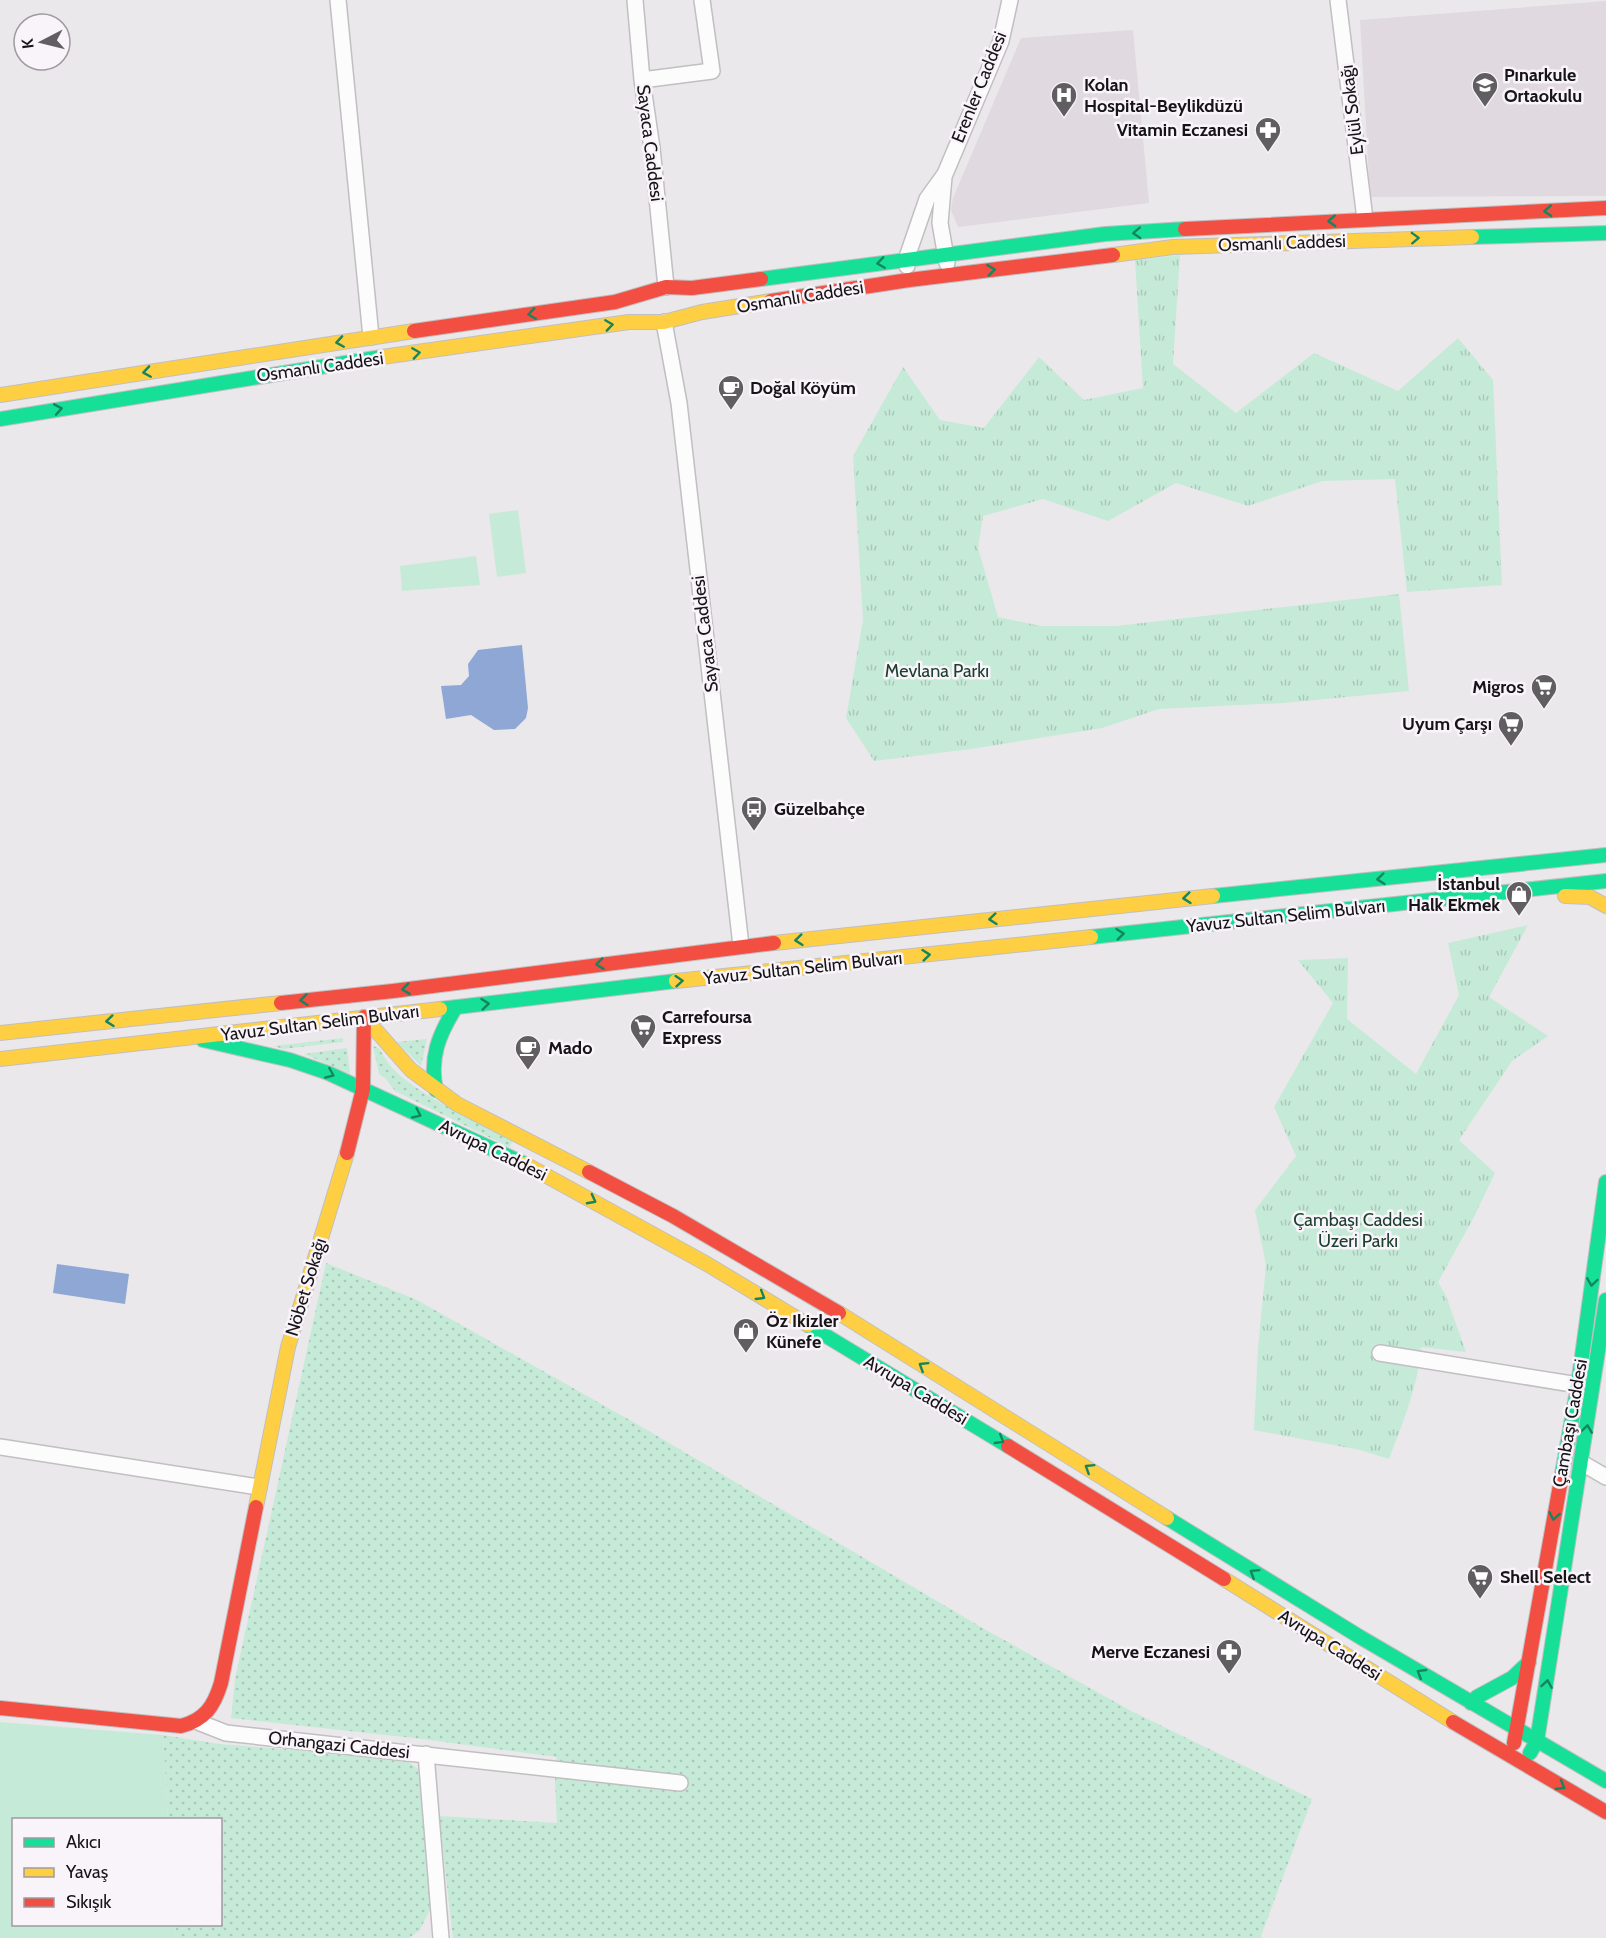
<svg xmlns="http://www.w3.org/2000/svg" width="1606" height="1938" font-family="Cabin,sans-serif">
  <defs>
    <pattern id="grass-dots" width="8" height="8" patternUnits="userSpaceOnUse" patternTransform="scale(1.5)"><rect width="8" height="8" fill="#c6ead8"/><path d="M2 2h.1M6 6h.1" fill="none" stroke="#a9c8b9" stroke-width="1.8" stroke-linecap="round"/></pattern>
    <pattern id="park-tufts" width="24" height="20" patternUnits="userSpaceOnUse" patternTransform="scale(1.5)"><rect width="24" height="20" fill="#c6ead8"/><path d="M3 7l-1-3M5 7V3M7 7l1-3M15 17l-1-3M17 17v-4M19 17l1-3" fill="none" stroke="#a9c8b9"/></pattern>
  </defs>
  <rect width="100%" height="100%" fill="#eae8ea"/>
  <path fill="#e0d9e0" d="M1606,1v195l-236,1 -10,-177z
    M1133,30l16,173 -191,24 -7,-17 2,-12 68,-160z"/>
  <path fill="url(#grass-dots)" d="M343,1038v4l-60,7 -9,-3z
    M427,1039l-6,27 -24,-24z
    M373,1046l6,2c3,5 6,11 10,16 20,27 92,60 124,77l-4,6 -114,-56 -9,-12 -7,-5z
    M347,1048l3,26 -46,-20z
    M326,1263l91,37 225,127 344,203 147,82 179,87 -51,137 1,2h-809l-14,-122 118,7 -2,-43 2,-23 -135,-18 -191,-21 4,-39z
    M163,1735l56,9 184,14 15,11 14,136 -12,25 -11,8h-233l-1,-13 45,-1v-104l-52,-1z"/>
  <path fill="url(#park-tufts)" d="M1180,255l-7,109 63,49 78,-60 84,38 60,-53 35,42 9,205 -95,7 -12,-113 -73,2 -74,25 -72,-23 -68,38 -65,-22 -60,17 -5,32 20,69 43,9h75l283,-32 10,97 -125,12 -125,6 -57,19 -131,21 -97,12 -28,-43 17,-98 -10,-164 50,-89 37,53 44,8 55,-71 45,43 59,-12 -8,-128z
    M1528,925l-39,72 59,39 -36,25 -53,79 36,33 -21,44 -36,65 8,14 20,56 -45,-5c-3,40 -18,75 -32,112l-29,-9 -106,-20 4,-82 8,-83 -11,-55 41,-54 -22,-49 59,-104 -35,-43 50,-2 -1,61 69,55 43,-79 -11,-52z"/>
  <path fill="#c6ead8" d="M518,510l8,63 -29,4 -8,-63z
    M476,556l4,29 -78,6 -2,-25z
    M0,1722l163,13 5,84 -154,1v104l161,1 1,13h-176z"/>
  <path fill="#8ea7d4" d="M522,645l6,63 -2,10 -11,11 -21,1 -23,-15 -25,4 -5,-33 20,-1 8,-9 -1,-12 10,-14z
    M57,1264l72,10 -4,30 -72,-11z"/>
  <g fill="none" stroke-linecap="round" stroke-linejoin="round">
    <g stroke="#c1bfc1" stroke-width="18">
      <path id="street" d="M338,0l33,337
        M635,0l7,80 10,68 14,139
        M1338,0l27,219
        M642,80l70,-9 -10,-71
        M944,177l-4,46 7,40
        M907,266l-1,-6 21,-61 18,-25 56,-133 9,-41
        M664,322l15,81 62,543
        M1380,1353l198,32
        M0,1447l259,40
        M1582,1463l24,14
        M198,1722l28,11 454,50
        M426,1754l15,184"/>
    </g>
    <g stroke="#c1bfc1" stroke-width="16">
      <path id="fast" d="M1472,237l134,-4
        M761,279l344,-45 80,-5
        M0,419l382,-62
        M1213,896l393,-41
        M1091,937l515,-56
        M440,1009l236,-28
        M203,1040l87,20 38,13 197,91
        M436,1090c-7,-32 3,-56 20,-83
        M808,1325l200,121
        M1562,1474l16,-89 28,-203
        M1167,1518l193,119 246,144
        M1471,1703l6,-6 35,-19 17,-16
        M1530,1753l7,-12 69,-441"/>
    </g>
    <g stroke="#c1bfc1" stroke-width="16">
      <path id="slow" d="M1113,255l60,-8 299,-10
        M382,357l247,-35h35l38,-10 69,-11
        M0,395l414,-64
        M1565,896l25,1 16,9
        M774,943l439,-47
        M676,981l415,-44
        M364,1017l47,53 46,34 132,68
        M0,1033l281,-30
        M0,1059l440,-50
        M525,1164l182,100 101,61
        M839,1313l328,205
        M256,1507l32,-160 59,-194
        M1224,1579l229,143"/>
    </g>
    <g stroke="#c1bfc1" stroke-width="16">
      <path id="jam" d="M1185,229l421,-21
        M771,301l138,-21 204,-25
        M414,331l201,-29 51,-15 26,1 69,-9
        M281,1003l112,-12 381,-48
        M347,1153l16,-64 1,-72
        M589,1172l84,44 166,97
        M1008,1446l216,133
        M0,1708l181,18c24,-6 33,-20 40,-43l35,-176
        M1453,1722l153,90
        M1514,1743l48,-269"/>
    </g>
    <use href="#street" stroke="#fcfcfc" stroke-width="15"/>
    <use href="#fast" stroke="#16e098" stroke-width="14"/>
    <use href="#slow" stroke="#ffcf43" stroke-width="14"/>
    <use href="#jam" stroke="#f24e42" stroke-width="14"/>
  </g>
  <defs><path id="oneway-chevron" d="M-2-3.5L2.5 0L-2 3.5" fill="none" stroke-width="1.6" stroke-linecap="round" stroke-linejoin="round" transform="scale(1.5)"/></defs>
  <g stroke="#16845e">
    <use href="#oneway-chevron" transform="translate(1548 211) rotate(177)"/>
    <use href="#oneway-chevron" transform="translate(1332 221) rotate(177)"/>
    <use href="#oneway-chevron" transform="translate(1137 233) rotate(177)"/>
    <use href="#oneway-chevron" transform="translate(1415 238) rotate(-2)"/>
    <use href="#oneway-chevron" transform="translate(881 263) rotate(172)"/>
    <use href="#oneway-chevron" transform="translate(991 270) rotate(-7)"/>
    <use href="#oneway-chevron" transform="translate(532 314) rotate(172)"/>
    <use href="#oneway-chevron" transform="translate(609 325) rotate(-8)"/>
    <use href="#oneway-chevron" transform="translate(340 342) rotate(171)"/>
    <use href="#oneway-chevron" transform="translate(416 353) rotate(-8)"/>
    <use href="#oneway-chevron" transform="translate(147 372) rotate(171)"/>
    <use href="#oneway-chevron" transform="translate(58 409) rotate(-10)"/>
    <use href="#oneway-chevron" transform="translate(1381 879) rotate(174)"/>
    <use href="#oneway-chevron" transform="translate(1187 898) rotate(174)"/>
    <use href="#oneway-chevron" transform="translate(993 919) rotate(174)"/>
    <use href="#oneway-chevron" transform="translate(1120 934) rotate(-6)"/>
    <use href="#oneway-chevron" transform="translate(799 940) rotate(174)"/>
    <use href="#oneway-chevron" transform="translate(926 955) rotate(-6)"/>
    <use href="#oneway-chevron" transform="translate(600 964) rotate(173)"/>
    <use href="#oneway-chevron" transform="translate(679 981) rotate(-5)"/>
    <use href="#oneway-chevron" transform="translate(406 989) rotate(173)"/>
    <use href="#oneway-chevron" transform="translate(304 1000) rotate(174)"/>
    <use href="#oneway-chevron" transform="translate(485 1004) rotate(-6)"/>
    <use href="#oneway-chevron" transform="translate(110 1021) rotate(174)"/>
    <use href="#oneway-chevron" transform="translate(330 1074) rotate(23)"/>
    <use href="#oneway-chevron" transform="translate(417 1114) rotate(25)"/>
    <use href="#oneway-chevron" transform="translate(592 1200) rotate(28)"/>
    <use href="#oneway-chevron" transform="translate(1592 1282) rotate(98)"/>
    <use href="#oneway-chevron" transform="translate(761 1296) rotate(31)"/>
    <use href="#oneway-chevron" transform="translate(923 1366) rotate(-148)"/>
    <use href="#oneway-chevron" transform="translate(1587 1429) rotate(-82)"/>
    <use href="#oneway-chevron" transform="translate(1000 1440) rotate(31)"/>
    <use href="#oneway-chevron" transform="translate(1089 1468) rotate(-148)"/>
    <use href="#oneway-chevron" transform="translate(1554 1516) rotate(100)"/>
    <use href="#oneway-chevron" transform="translate(1254 1573) rotate(-148)"/>
    <use href="#oneway-chevron" transform="translate(1421 1673) rotate(-149)"/>
    <use href="#oneway-chevron" transform="translate(1547 1684) rotate(-81)"/>
    <use href="#oneway-chevron" transform="translate(1561 1786) rotate(30)"/>
  </g>
  <defs>
    <g id="school-pin" transform="scale(1.35)"><path d="M0 17L-7.5 6A9.5 9.5 0 1 1 7.5 6Z" fill="#605e60" stroke="#f9f4f9"/><path d="M0-5L7-2L0 1L-7-2ZM-4 1L0 2.5L4 1V4Q0 6-4 4Z" fill="#fff"/></g>
    <g id="hospital-pin" transform="scale(1.35)"><path d="M0 17L-7.5 6A9.5 9.5 0 1 1 7.5 6Z" fill="#605e60" stroke="#f9f4f9"/><path d="M-5-5h3v3.5h4V-5h3V5h-3V1.5h-4V5h-3Z" fill="#fff"/></g>
    <g id="pharmacy-pin" transform="scale(1.35)"><path d="M0 17L-7.5 6A9.5 9.5 0 1 1 7.5 6Z" fill="#605e60" stroke="#f9f4f9"/><path d="M-2-6h4v4h4v4h-4v4h-4v-4h-4v-4h4Z" fill="#fff"/></g>
    <g id="cafe-pin" transform="scale(1.35)"><path d="M0 17L-7.5 6A9.5 9.5 0 1 1 7.5 6Z" fill="#605e60" stroke="#f9f4f9"/><path d="M-5.5-4.5H6V0H3Q3 3.5 0 3.5H-2.5Q-5.5 3.5-5.5 0ZM3-3.2v2h1.7v-2ZM-6 4.5H4V6H-6Z" fill="#fff"/></g>
    <g id="supermarket-pin" transform="scale(1.35)"><path d="M0 17L-7.5 6A9.5 9.5 0 1 1 7.5 6Z" fill="#605e60" stroke="#f9f4f9"/><path d="M-6-5.5h2.5l.6 2H6L4.5 2H-2.5L-4.4-4H-6ZM-1.5 3.2a1.3 1.3 0 1 0 .1 0ZM3 3.2a1.3 1.3 0 1 0 .1 0Z" fill="#fff"/></g>
    <g id="bus-pin" transform="scale(1.35)"><path d="M0 17L-7.5 6A9.5 9.5 0 1 1 7.5 6Z" fill="#605e60" stroke="#f9f4f9"/><path d="M-5-6H5V4H4V6H2V4H-2V6H-4V4H-5ZM-3.5-4V0h7V-4ZM-3.5 1.2v1.5H-2V1.2ZM2 1.2v1.5H3.5V1.2Z" fill="#fff"/></g>
    <g id="shop-pin" transform="scale(1.35)"><path d="M0 17L-7.5 6A9.5 9.5 0 1 1 7.5 6Z" fill="#605e60" stroke="#f9f4f9"/><path d="M-5-2.5h2.3a2.7 3.5 0 0 1 5.4 0H5L5.5 6h-11ZM-1.5-2.5h3a1.5 2.3 0 0 0-3 0Z" fill="#fff"/></g>
  </defs>
  <g fill-rule="evenodd">
    <use href="#school-pin" x="1485" y="85"/>
    <use href="#hospital-pin" x="1064" y="95"/>
    <use href="#pharmacy-pin" x="1268" y="130"/>
    <use href="#cafe-pin" x="731" y="388"/>
    <use href="#supermarket-pin" x="1544" y="687"/>
    <use href="#supermarket-pin" x="1511" y="724"/>
    <use href="#bus-pin" x="754" y="809"/>
    <use href="#shop-pin" x="1519" y="894"/>
    <use href="#supermarket-pin" x="643" y="1027"/>
    <use href="#cafe-pin" x="528" y="1048"/>
    <use href="#shop-pin" x="746" y="1331"/>
    <use href="#supermarket-pin" x="1480" y="1577"/>
    <use href="#pharmacy-pin" x="1229" y="1652"/>
  </g>
  <g text-anchor="middle" stroke-width="5" stroke-linejoin="round" paint-order="stroke">
    <g font-size="18" font-weight="bold" fill="#161416" stroke="#f9f4f9" text-anchor="start">
      <text x="1504" y="81">Pınarkule<tspan x="1504" dy="21">Ortaokulu</tspan></text>
      <text x="1084" y="91">Kolan<tspan x="1084" dy="21">Hospital-Beylikdüzü</tspan></text>
      <text x="1248" y="136" text-anchor="end">Vitamin Eczanesi</text>
      <text x="750" y="394">Doğal Köyüm</text>
      <text x="1524" y="693" text-anchor="end">Migros</text>
      <text x="1492" y="730" text-anchor="end">Uyum Çarşı</text>
      <text x="774" y="815">Güzelbahçe</text>
      <text x="1500" y="890" text-anchor="end">İstanbul<tspan x="1500" dy="21">Halk Ekmek</tspan></text>
      <text x="662" y="1023">Carrefoursa<tspan x="662" dy="21">Express</tspan></text>
      <text x="548" y="1054">Mado</text>
      <text x="766" y="1327">Öz Ikizler<tspan x="766" dy="21">Künefe</tspan></text>
      <text x="1500" y="1583">Shell Select</text>
      <text x="1210" y="1658" text-anchor="end">Merve Eczanesi</text>
    </g>
    <g font-size="18" fill="#161416" stroke="#f9f4f9">
      <text transform="translate(979 87) rotate(-68)" y="6">Erenler Caddesi</text>
      <text transform="translate(1352 110) rotate(-97)" y="6">Eylül Sokağı</text>
      <text transform="translate(650 143) rotate(83)" y="6">Sayaca Caddesi</text>
      <text transform="translate(1282 243) rotate(-2)" y="6">Osmanlı Caddesi</text>
      <text transform="translate(800 297) rotate(-9)" y="6">Osmanlı Caddesi</text>
      <text transform="translate(320 367) rotate(-8)" y="6">Osmanlı Caddesi</text>
      <text transform="translate(705 634) rotate(-97)" y="6">Sayaca Caddesi</text>
      <text transform="translate(1286 916) rotate(-6)" y="6">Yavuz Sultan Selim Bulvarı</text>
      <text transform="translate(803 968) rotate(-6)" y="6">Yavuz Sultan Selim Bulvarı</text>
      <text transform="translate(320 1023) rotate(-7)" y="6">Yavuz Sultan Selim Bulvarı</text>
      <text transform="translate(493 1150) rotate(26)" y="6">Avrupa Caddesi</text>
      <text transform="translate(306 1287) rotate(-73)" y="6">Nöbet Sokağı</text>
      <text transform="translate(916 1390) rotate(31)" y="6">Avrupa Caddesi</text>
      <text transform="translate(1570 1423) rotate(-80)" y="6">Çambaşı Caddesi</text>
      <text transform="translate(1330 1645) rotate(32)" y="6">Avrupa Caddesi</text>
      <text transform="translate(339 1745) rotate(6)" y="6">Orhangazi Caddesi</text>
    </g>
    <g font-size="18" fill="#1b402f" stroke="#f9f4f9">
      <text x="937" y="677">Mevlana Parkı</text>
      <text x="1358" y="1226">Çambaşı Caddesi<tspan x="1358" dy="21">Üzeri Parkı</tspan></text>
    </g>
  </g>
  <rect x="12" y="1818" width="210" height="108" fill="#f9f4f9" stroke="#9e9a9e" stroke-width="1.5"/>
  <rect x="24" y="1838" width="30" height="9" fill="#16e098" stroke="#9e9a9e" stroke-width="1.5"/>
  <text x="66" y="1848" font-size="18" fill="#161416">Akıcı</text>
  <rect x="24" y="1868" width="30" height="9" fill="#ffcf43" stroke="#9e9a9e" stroke-width="1.5"/>
  <text x="66" y="1878" font-size="18" fill="#161416">Yavaş</text>
  <rect x="24" y="1898" width="30" height="9" fill="#f24e42" stroke="#9e9a9e" stroke-width="1.5"/>
  <text x="66" y="1908" font-size="18" fill="#161416">Sıkışık</text>
  <g transform="translate(42 42) rotate(263)"><circle r="28" fill="#f9f4f9" stroke="#9e9a9e" stroke-width="1.5"/>
  <path d="M0-4.5L10 22L0 15L-10 22Z" fill="#605e60"/>
  <text y="-9" font-size="16" font-weight="bold" text-anchor="middle" fill="#161416">K</text>
  </g>
</svg>
